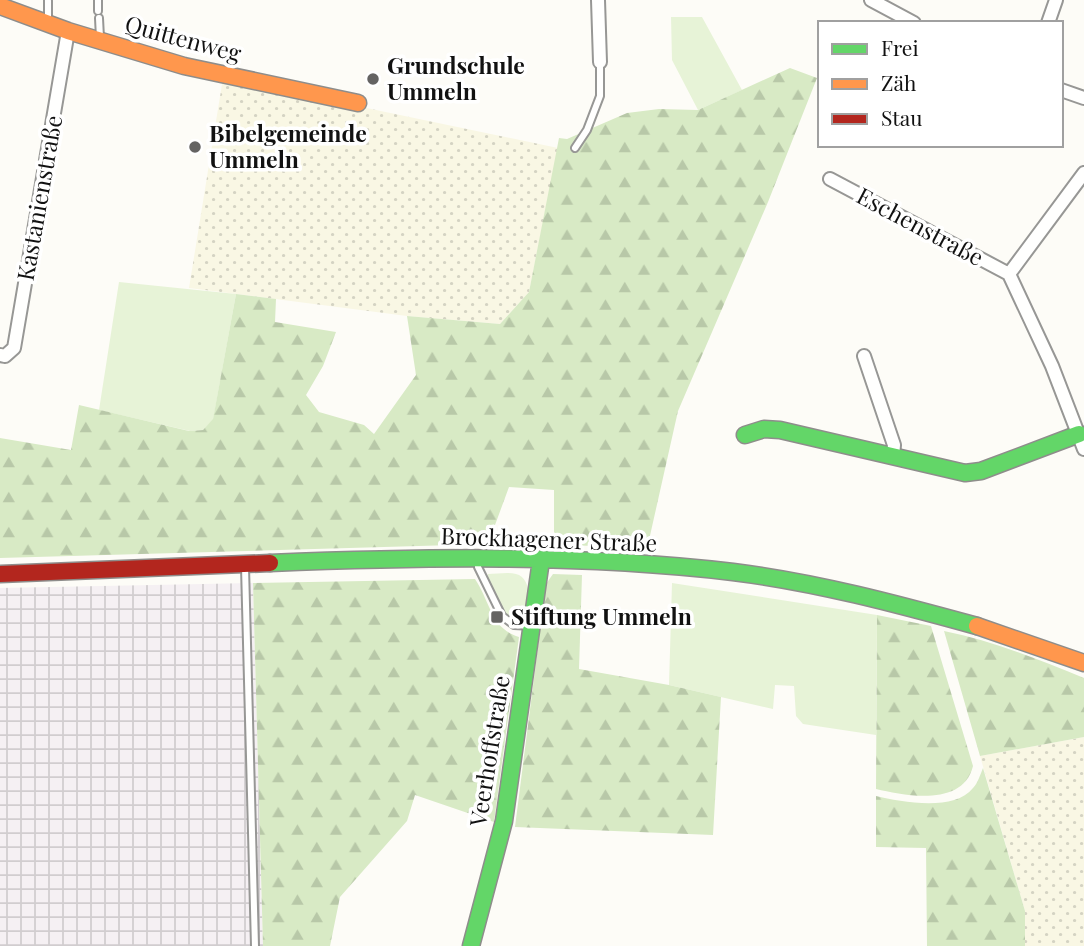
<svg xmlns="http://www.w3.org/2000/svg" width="1084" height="946" font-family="'Playfair Display',serif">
  <defs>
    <pattern id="industrial-grid" width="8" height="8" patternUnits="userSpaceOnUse" patternTransform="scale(1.75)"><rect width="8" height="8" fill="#f5f0f3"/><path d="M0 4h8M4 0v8" fill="none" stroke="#d1cdcf"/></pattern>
    <pattern id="farmland-dots" width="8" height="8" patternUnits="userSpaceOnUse" patternTransform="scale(1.75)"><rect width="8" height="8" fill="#f9f7e4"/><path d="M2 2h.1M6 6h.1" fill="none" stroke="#d4d3c3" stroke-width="1.8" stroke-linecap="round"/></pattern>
    <pattern id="forest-firs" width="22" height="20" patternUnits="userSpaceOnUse" patternTransform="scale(1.75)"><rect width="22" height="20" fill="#d8eac5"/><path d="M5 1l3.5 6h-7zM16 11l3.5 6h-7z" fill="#b8c8a8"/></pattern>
  </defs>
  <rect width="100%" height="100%" fill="#fdfcf7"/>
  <path fill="url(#industrial-grid)" d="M253,583l10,363h-263v-358z"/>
  <path fill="url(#farmland-dots)" d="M223,78l335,70 -29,144 -29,32 -93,-8 -218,-28z
    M1084,737v209h-59v-35l-45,-155z"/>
  <path fill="#e7f3d7" d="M671,17h31l40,73 -44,20 -26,-50z
    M119,282l117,12 -23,126 -10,10 -13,1 -91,-21z
    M488,574c9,0 20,-2 28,0 21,5 15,55 -11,39l-17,-34z
    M672,583l205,32 -1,120 -73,-11 -7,-8 -2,-30 -19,-1 -2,24 -104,-24z"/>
  <path fill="url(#forest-firs)" d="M790,68l27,10 -49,124 -90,209 -31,138 -93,-5v-54l-45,-3 -21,57 -488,14v-120l71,12 8,-45 110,26 14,-1 10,-11 23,-125 40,5 -1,23 61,10 -13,34 -17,29 13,17 45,13 10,9 42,-59 -9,-59 93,8 29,-32 30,-154 8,1 60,-26 32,-4 39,1z
    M553,574l29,1 -3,94 90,16 52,12 -8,138 -198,-8 31,-243z
    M475,579c15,22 16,50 44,58l-25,185 -79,-27 -8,26 -67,76 -10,49h-67l-10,-363z
    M877,615l54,11 42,140c-10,41 -67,30 -97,23z
    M944,631c49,10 94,28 140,47v59l-104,19z
    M983,768l42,143v35h-98l-1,-98 -50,-1v-51c26,6 78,16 97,-8 5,-5 7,-13 10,-20z"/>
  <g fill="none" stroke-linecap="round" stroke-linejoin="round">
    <g stroke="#979795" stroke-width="10">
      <path id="lane" d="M98,0v11
        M48,1v20
        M99,18l1,20
        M575,148l12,-18 13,-34v-34
        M478,562v5l24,49 12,9 19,1
        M245,567l10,379"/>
    </g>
    <g stroke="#979795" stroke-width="16">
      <path id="street" d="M598,0l2,62
        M871,0l43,23
        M1048,23l8,-23
        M1061,90l23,8
        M830,179l179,95
        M1009,274l43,92 32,83
        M1009,274l75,-101
        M0,355l5,1 9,-8 54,-317
        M864,356l30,89 -1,12"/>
    </g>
    <g stroke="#8e8d8b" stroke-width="19">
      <path id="fast" d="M745,435l19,-6 16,1 185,43 16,-2 98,-37
        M270,563c154,-6 309,-9 463,9 82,10 164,32 244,54
        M471,946l33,-125 37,-261"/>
    </g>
    <g stroke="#8e8d8b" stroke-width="19">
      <path id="slow" d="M0,6l68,25 116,35 174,37
        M977,626l107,37"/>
    </g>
    <g stroke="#8e8d8b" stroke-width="19">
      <path id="jam" d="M0,574l270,-11"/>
    </g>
    <use href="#lane" stroke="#fffffe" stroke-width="6"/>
    <use href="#street" stroke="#fffffe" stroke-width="12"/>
    <use href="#fast" stroke="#63d668" stroke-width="16"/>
    <use href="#slow" stroke="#ff974d" stroke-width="16"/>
    <use href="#jam" stroke="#b3261e" stroke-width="16"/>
  </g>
  <g fill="#646362" stroke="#fff" stroke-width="2.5">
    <circle cx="373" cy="79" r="7"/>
    <circle cx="195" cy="147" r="7"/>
    <rect x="490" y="610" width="14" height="14" rx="3.5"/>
  </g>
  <g text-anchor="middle" stroke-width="7" stroke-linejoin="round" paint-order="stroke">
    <g font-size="23" fill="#111" stroke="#fff">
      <text transform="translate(183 39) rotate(15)" y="8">Quittenweg</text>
      <text transform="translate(40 198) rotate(-80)" y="8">Kastanienstraße</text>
      <text transform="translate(920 227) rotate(28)" y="8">Eschenstraße</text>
      <text transform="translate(549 540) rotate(2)" y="8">Brockhagener Straße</text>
      <text transform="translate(490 751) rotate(-81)" y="8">Veerhoffstraße</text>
    </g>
    <g font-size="23" font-weight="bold" fill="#111" stroke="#fff" text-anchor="start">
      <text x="387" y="74">Grundschule<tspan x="387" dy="26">Ummeln</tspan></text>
      <text x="209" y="142">Bibelgemeinde<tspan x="209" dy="26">Ummeln</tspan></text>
      <text x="511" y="625">Stiftung Ummeln</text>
    </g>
  </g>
  <rect x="818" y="21" width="245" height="126" fill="#ffffff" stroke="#a0a0a0" stroke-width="2"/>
  <rect x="832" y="44" width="35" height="10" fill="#63d668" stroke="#a0a0a0" stroke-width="2"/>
  <text x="881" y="56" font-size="21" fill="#111111">Frei</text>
  <rect x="832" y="79" width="35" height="10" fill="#ff974d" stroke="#a0a0a0" stroke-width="2"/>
  <text x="881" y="91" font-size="21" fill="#111111">Zäh</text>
  <rect x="832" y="114" width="35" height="10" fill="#b3261e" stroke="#a0a0a0" stroke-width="2"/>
  <text x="881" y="126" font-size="21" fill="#111111">Stau</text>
</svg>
